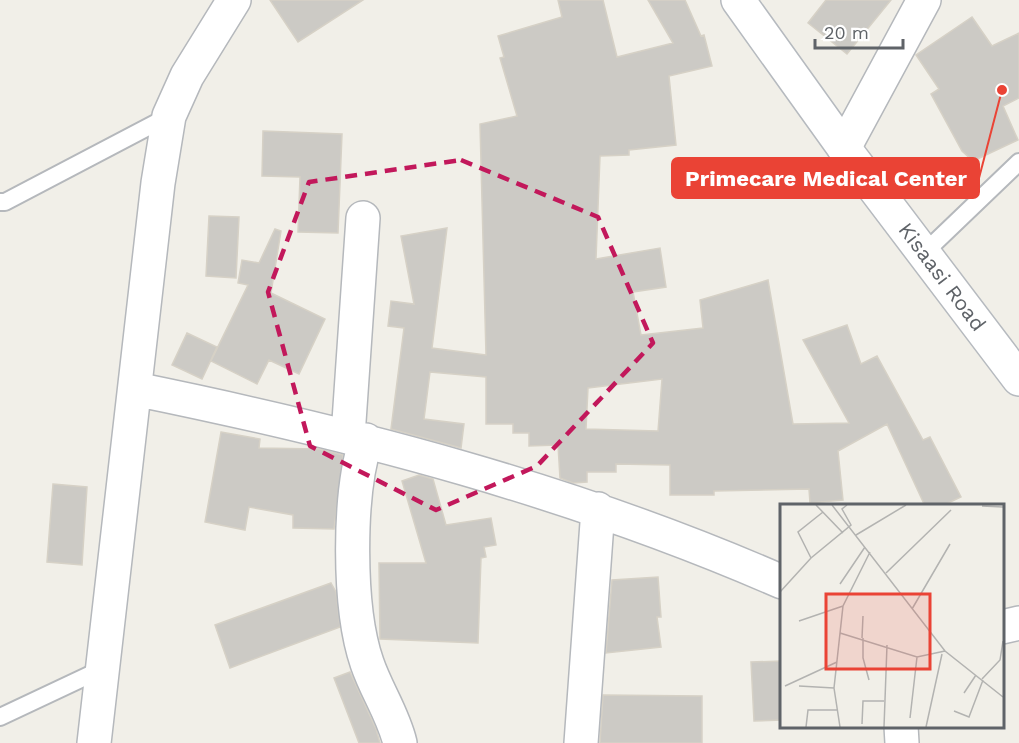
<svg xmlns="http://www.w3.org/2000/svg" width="1019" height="743" font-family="'Work Sans',sans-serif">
  <rect width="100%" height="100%" fill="#f1efe8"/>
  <path fill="#cccac5" stroke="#d6d1c6" stroke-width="1.5" fill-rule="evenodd" d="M270,0h93l-65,42z
    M558,0h45l14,57 56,-14 -25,-43h37l16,36 3,-1 8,31 -43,10 7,69 -47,5v5l-29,1 -4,103 64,-11 6,39 -33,5 8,43 62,-7 -3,-28 68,-20 25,144 56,-1 -46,-83 44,-15 14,39 16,-8 46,84 7,-3 31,60 -19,9h-17l-38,-82 -49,27 5,49 -33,3 -1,-14 -95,2v4h-44v-30l-54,-1v8h-29v10l-14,1 -13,-5 -2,-33 -29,1v-13h-16v-9h-27v-47l-56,-5 -6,47 40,5 -3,24 -70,-19 13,-101 -16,-2 3,-25 23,3 -13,-68 46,-8 -15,120 54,7 -6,-231 37,-8 -17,-58 4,-1 -6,-21 64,-19zM662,379l-4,52 -72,-2 2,-41z
    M826,0h65l-44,54 -39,-31z
    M972,17l20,29 27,-13v65l-16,8 15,34 -45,21 -11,-10 -31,-57 8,-5 -23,-34z
    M263,131l79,3 -4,99 -40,-1 2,-55 -38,-1z
    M209,216l30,1 -3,61 -30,-2z
    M275,229l6,2 -10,62 54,26 -26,55 -30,-14 -12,24 -46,-23 37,-76 -10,-2 4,-23 17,3z
    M187,333l30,14 -15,32 -30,-14z
    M221,432l39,7 -1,9 60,1 24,6 -9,74 -41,-1v-13l-44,-8 -4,23 -40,-8z
    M419,475l14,4 13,46 45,-7 5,27 -12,2 2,10 -5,1 -3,85 -98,-4 -1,-76h47l-24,-82z
    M53,484l34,3 -5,78 -35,-3z
    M658,577l3,40h-4l4,30 -55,6 6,-73z
    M331,583l5,9 4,35 -110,41 -15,-43z
    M782,661v59l-28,1 -3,-59z
    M350,672l26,57 4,14h-21l-25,-65z
    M603,695l99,1v47h-102z"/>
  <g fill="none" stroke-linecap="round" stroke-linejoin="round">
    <g stroke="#b5b8bc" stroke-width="20">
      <path id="service" d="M0,202h5l164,-86
        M924,253l95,-91
        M0,717l102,-48"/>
    </g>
    <g stroke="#b5b8bc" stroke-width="36">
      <path id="minor" d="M844,148l80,-148
        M135,389c221,45 439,102 647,193
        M348,436l15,-218
        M366,440c-18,55 -18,168 1,223 9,27 26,51 33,80
        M1002,627l17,-4
        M901,726l1,17
        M94,743l64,-560 11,-67 18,-40 47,-76
        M581,743l17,-234"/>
    </g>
    <g stroke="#b6babf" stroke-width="36">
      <path id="secondary" d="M738,0l106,148 175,231"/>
    </g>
    <use href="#service" stroke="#fff" stroke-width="16"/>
    <use href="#minor" stroke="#fff" stroke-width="33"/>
    <use href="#secondary" stroke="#fff" stroke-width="33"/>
  </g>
  <path fill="none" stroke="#c2185b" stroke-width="4.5" stroke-dasharray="12 8" stroke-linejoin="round" d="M461,160l137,57 55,126 -116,123 -101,44 -126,-64 -42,-154 41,-110z"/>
  <g text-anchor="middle" stroke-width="6" stroke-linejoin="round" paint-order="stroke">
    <g font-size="21" fill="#5f6368" stroke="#fff">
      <text transform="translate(942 277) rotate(53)" y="7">Kisaasi Road</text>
    </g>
  </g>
  <g transform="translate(780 504)">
    <rect width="224" height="224" fill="#f1efe8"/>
    <path fill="none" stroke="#b3b3b1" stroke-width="1.5" d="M36,1l27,28M52,1l113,146 58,46M202,2l21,1M76,31l50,-30M31,54l-13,-26 25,-20M106,69l65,-63M60,80l25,-37M0,88l31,-34 40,-33 -9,-16 5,-4M132,105l38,-65M19,117l44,-15M60,129l77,24 28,-6M82,134l1,-22M83,134v20l6,22M202,175l18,-19 3,-19M5,182l52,-24M19,182l35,2M184,189l12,-18M174,207l15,6 14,-37M130,214l7,-61M82,220l1,-23h21M26,223l2,-17h29M60,223l-6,-39 9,-82 27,-54M104,223l3,-82M146,223l16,-73"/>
    <path fill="#ea4335" fill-opacity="0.15" stroke="#ea4335" stroke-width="3" d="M46,90h104v75h-104z"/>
    <rect width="224" height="224" fill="none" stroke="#5f6368" stroke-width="3"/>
  </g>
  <path fill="none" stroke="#ea4335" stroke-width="2" d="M1002 90L979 178"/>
  <circle fill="#ea4335" stroke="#fff" stroke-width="2" cx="1002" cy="90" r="6"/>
  <rect fill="#ea4335" stroke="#ea4335" stroke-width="2" x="672" y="158" width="307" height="40" rx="6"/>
  <g font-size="22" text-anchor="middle" font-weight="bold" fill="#fff">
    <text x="826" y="186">Primecare Medical Center</text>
  </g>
  <path d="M815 39v9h88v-9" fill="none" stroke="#5f6368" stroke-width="3"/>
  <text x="824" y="39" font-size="18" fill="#5f6368" stroke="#ffffff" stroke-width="4.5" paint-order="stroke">20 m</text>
</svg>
